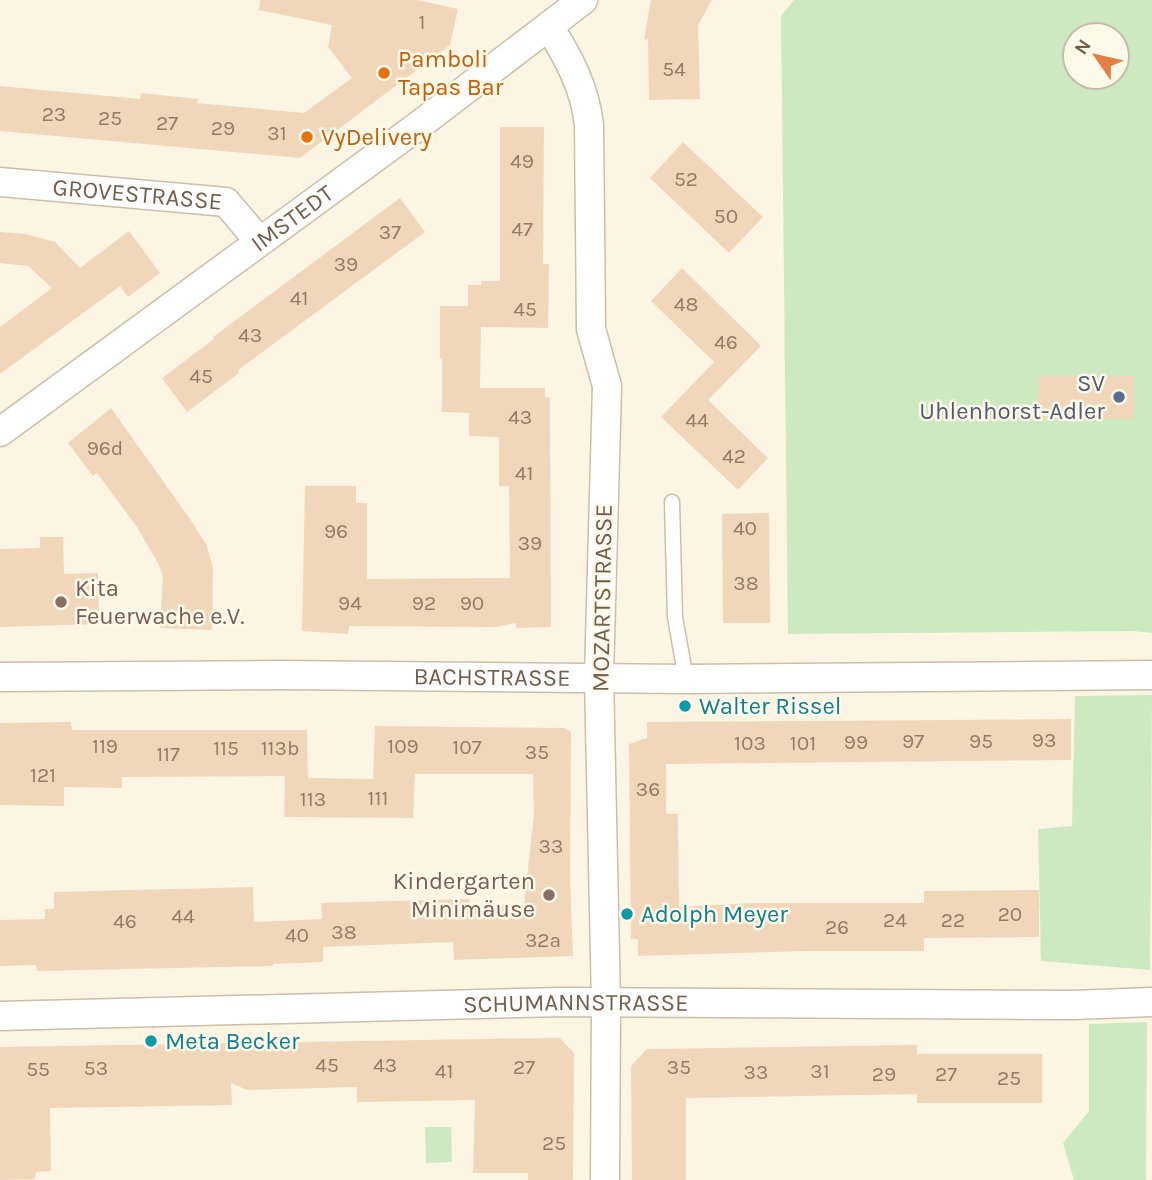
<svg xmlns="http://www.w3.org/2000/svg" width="1152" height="1180" font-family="Karla,sans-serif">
  <rect width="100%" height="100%" fill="#fcf5e3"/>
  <path fill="#cde9c1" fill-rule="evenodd" d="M794,0h358v633l-20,-2 -344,3 -7,-618zM1075,35h42v42h-42z
    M1152,695l-2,275 -109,-9 -3,-132 34,-3 3,-130z
    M1147,1022l-1,158h-72l-11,-37 26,-32v-87z
    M425,1127h26l1,35 -26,1z"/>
  <path fill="#f1d7ba" d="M260,0h157l41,9 -8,36 -150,113 -300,-27v-45l140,13 1,-6 57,6 -1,4 107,10 48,-35 -24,-31 4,-22 -73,-15z
    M651,0h61l-14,25 2,74 -51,1 -1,-61 -4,1z
    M500,127h44l-1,137h6l-1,64 -67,-1 -1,61h65v9l5,1 1,229 -35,1v-5l-20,4 -147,-1 -1,8 -46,-3 3,-145h51v17h11v76l143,-1 -1,-92h-10v-49l-30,-1v-23l-27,-1v-54h-2v-52h28v-21h13v-4h19z
    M683,142l80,75 -34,36 -79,-75z
    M400,198l25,34 -187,138 1,3 -52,39 -25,-34 52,-39 -1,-2z
    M129,231l31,42 -32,24 -8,-11 -120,88v-47l52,-39 -24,-22 -28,-3v-31l26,2 29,8 25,26z
    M682,268l79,78 -53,54 60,58 -30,32 -77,-73 53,-55 -63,-61z
    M1039,376h95v43h-97z
    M111,408l79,111 16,25 7,23 -1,63 -52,-2 3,-51 -4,-12 -22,-38 -40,-54 -4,3 -25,-33z
    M769,513l1,110h-47l-1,-109z
    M40,537h23l1,37 34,-1 1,51 -99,3v-78l40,-1z
    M1071,719v41l-405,4v50h12l1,93 72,-4h173v-12l115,-1v47l-115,1v13h-116l-170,5v-17h-7l-2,-195 18,-6v-16z
    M71,722l1,8h235l1,48 65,1 2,-53 189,2 7,4 -1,146 3,78 -119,4 -1,-18 -130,5v15l-50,2v2l-236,5 -1,-6 -36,1v-46l45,-1v-10h9v-17l199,-5 1,35 68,-3 -1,-16 148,-4 1,7 54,-1 10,-91 -1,-40h-118l-2,44 -129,-1 1,-41 -163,1v11l-58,-1v19l-64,-1v-82z
    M547,1038h13l14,15 -1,127h-45v-7h-55l2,-73 -118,2v-15l-110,3 -16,-7 1,22 -182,3 1,63 -15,1 -1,7 -35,1v-133z
    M917,1045v9h125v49h-125v-9l-231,4v82h-54l-1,-114 16,-17z"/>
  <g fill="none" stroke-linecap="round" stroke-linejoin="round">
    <g stroke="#cdbea9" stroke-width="17">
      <path id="lane" d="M672,502l3,115 11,62"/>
    </g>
    <g stroke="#cdbea9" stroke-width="31">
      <g id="street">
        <path d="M549,27c20,31 36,61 40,98l2,204 16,57 -8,291 7,326 -1,177"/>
        <path id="s1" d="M0,182l226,20 33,39"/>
        <path id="s2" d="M0,432l414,-303 169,-129"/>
        <path id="s3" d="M0,677l280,-2 406,4 466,-4"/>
        <path id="s4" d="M0,1016l561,-14 512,3 79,-3"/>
      </g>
    </g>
    <use href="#lane" stroke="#fff" stroke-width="14"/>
    <use href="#street" stroke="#fff" stroke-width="28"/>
  </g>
  <g fill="#e8710a" stroke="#fff9e9" stroke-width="2.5">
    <circle cx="384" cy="73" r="7"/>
    <circle cx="307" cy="137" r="7"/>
  </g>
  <circle fill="#5c6f8a" stroke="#fff9e9" stroke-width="2.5" cx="1119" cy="397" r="7"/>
  <g fill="#8d6e63" stroke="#fff9e9" stroke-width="2.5">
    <circle cx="61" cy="602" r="7"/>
    <circle cx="549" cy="895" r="7"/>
  </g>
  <g fill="#0f9aa8" stroke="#fff9e9" stroke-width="2.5">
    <circle cx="685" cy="706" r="7"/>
    <circle cx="627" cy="914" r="7"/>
    <circle cx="151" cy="1041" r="7"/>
  </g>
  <g text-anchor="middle" stroke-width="5" stroke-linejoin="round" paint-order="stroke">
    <g font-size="21" fill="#937c65">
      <text x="422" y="29">1</text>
      <text x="674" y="76">54</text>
      <text x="54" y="121">23</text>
      <text x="110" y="125">25</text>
      <text x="167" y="130">27</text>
      <text x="223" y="135">29</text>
      <text x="277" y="140">31</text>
      <text x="522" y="168">49</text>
      <text x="686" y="186">52</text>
      <text x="726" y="223">50</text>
      <text x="522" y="236">47</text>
      <text x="390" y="239">37</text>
      <text x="346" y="271">39</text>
      <text x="299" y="305">41</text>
      <text x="686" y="311">48</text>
      <text x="525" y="316">45</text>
      <text x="250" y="342">43</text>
      <text x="726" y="349">46</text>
      <text x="201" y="383">45</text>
      <text x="520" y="424">43</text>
      <text x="697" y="427">44</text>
      <text x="105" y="455">96d</text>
      <text x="734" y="463">42</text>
      <text x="524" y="480">41</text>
      <text x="745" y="535">40</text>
      <text x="336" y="538">96</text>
      <text x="530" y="550">39</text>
      <text x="746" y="590">38</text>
      <text x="350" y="610">94</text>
      <text x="424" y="610">92</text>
      <text x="472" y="610">90</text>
      <text x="1044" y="747">93</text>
      <text x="913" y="748">97</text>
      <text x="981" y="748">95</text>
      <text x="856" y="749">99</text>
      <text x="750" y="750">103</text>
      <text x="803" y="750">101</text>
      <text x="105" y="753">119</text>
      <text x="403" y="753">109</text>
      <text x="467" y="754">107</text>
      <text x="226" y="755">115</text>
      <text x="280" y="755">113b</text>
      <text x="537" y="759">35</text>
      <text x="168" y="761">117</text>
      <text x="43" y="782">121</text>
      <text x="648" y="796">36</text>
      <text x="378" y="805">111</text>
      <text x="313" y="806">113</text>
      <text x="551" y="853">33</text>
      <text x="1010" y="921">20</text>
      <text x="183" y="923">44</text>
      <text x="895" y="927">24</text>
      <text x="953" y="927">22</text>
      <text x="125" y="928">46</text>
      <text x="837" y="934">26</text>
      <text x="344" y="939">38</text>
      <text x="297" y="942">40</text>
      <text x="543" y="947">32a</text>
      <text x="327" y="1072">45</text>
      <text x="385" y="1072">43</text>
      <text x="524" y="1074">27</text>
      <text x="679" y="1074">35</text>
      <text x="96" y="1075">53</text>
      <text x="38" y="1076">55</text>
      <text x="444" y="1078">41</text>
      <text x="820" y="1078">31</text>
      <text x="756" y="1079">33</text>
      <text x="884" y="1081">29</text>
      <text x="946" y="1081">27</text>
      <text x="1009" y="1085">25</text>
      <text x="554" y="1150">25</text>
    </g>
    <g font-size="24" fill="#c56008" stroke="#fff9e9" text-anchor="start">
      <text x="398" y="67">Pamboli<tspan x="398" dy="28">Tapas Bar</tspan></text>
      <text x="321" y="145">VyDelivery</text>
    </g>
    <g font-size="24" fill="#745e49" stroke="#fff9e9">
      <text dy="8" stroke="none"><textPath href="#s1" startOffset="138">GROVESTRASSE</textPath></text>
      <text dy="8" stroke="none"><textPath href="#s2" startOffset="362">IMSTEDT</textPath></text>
      <text transform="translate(602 598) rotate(-89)" y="8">MOZARTSTRASSE</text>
      <text dy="8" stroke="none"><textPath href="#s3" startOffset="492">BACHSTRASSE</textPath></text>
      <text dy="8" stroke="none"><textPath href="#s4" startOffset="576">SCHUMANNSTRASSE</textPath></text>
    </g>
    <g font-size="24" fill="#4e5e75" stroke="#fff9e9" text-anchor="end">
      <text x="1105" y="391">SV<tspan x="1105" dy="28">Uhlenhorst-Adler</tspan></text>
    </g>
    <g font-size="24" fill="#785e54" stroke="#fff9e9" text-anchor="start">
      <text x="75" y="596">Kita<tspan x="75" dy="28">Feuerwache e.V.</tspan></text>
      <text x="535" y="889" text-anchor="end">Kindergarten<tspan x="535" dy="28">Minimäuse</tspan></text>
    </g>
    <g font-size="24" fill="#0d838f" stroke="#fff9e9" text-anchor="start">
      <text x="699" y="714">Walter Rissel</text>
      <text x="641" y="922">Adolph Meyer</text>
      <text x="165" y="1049">Meta Becker</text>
    </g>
  </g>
  <g transform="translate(1096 56) rotate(304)"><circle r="33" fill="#fff9e9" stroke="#c7bba9" stroke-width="2"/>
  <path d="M0-5L12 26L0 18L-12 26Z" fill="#e67f47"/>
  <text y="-10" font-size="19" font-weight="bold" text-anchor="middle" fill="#745e49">N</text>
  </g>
</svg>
